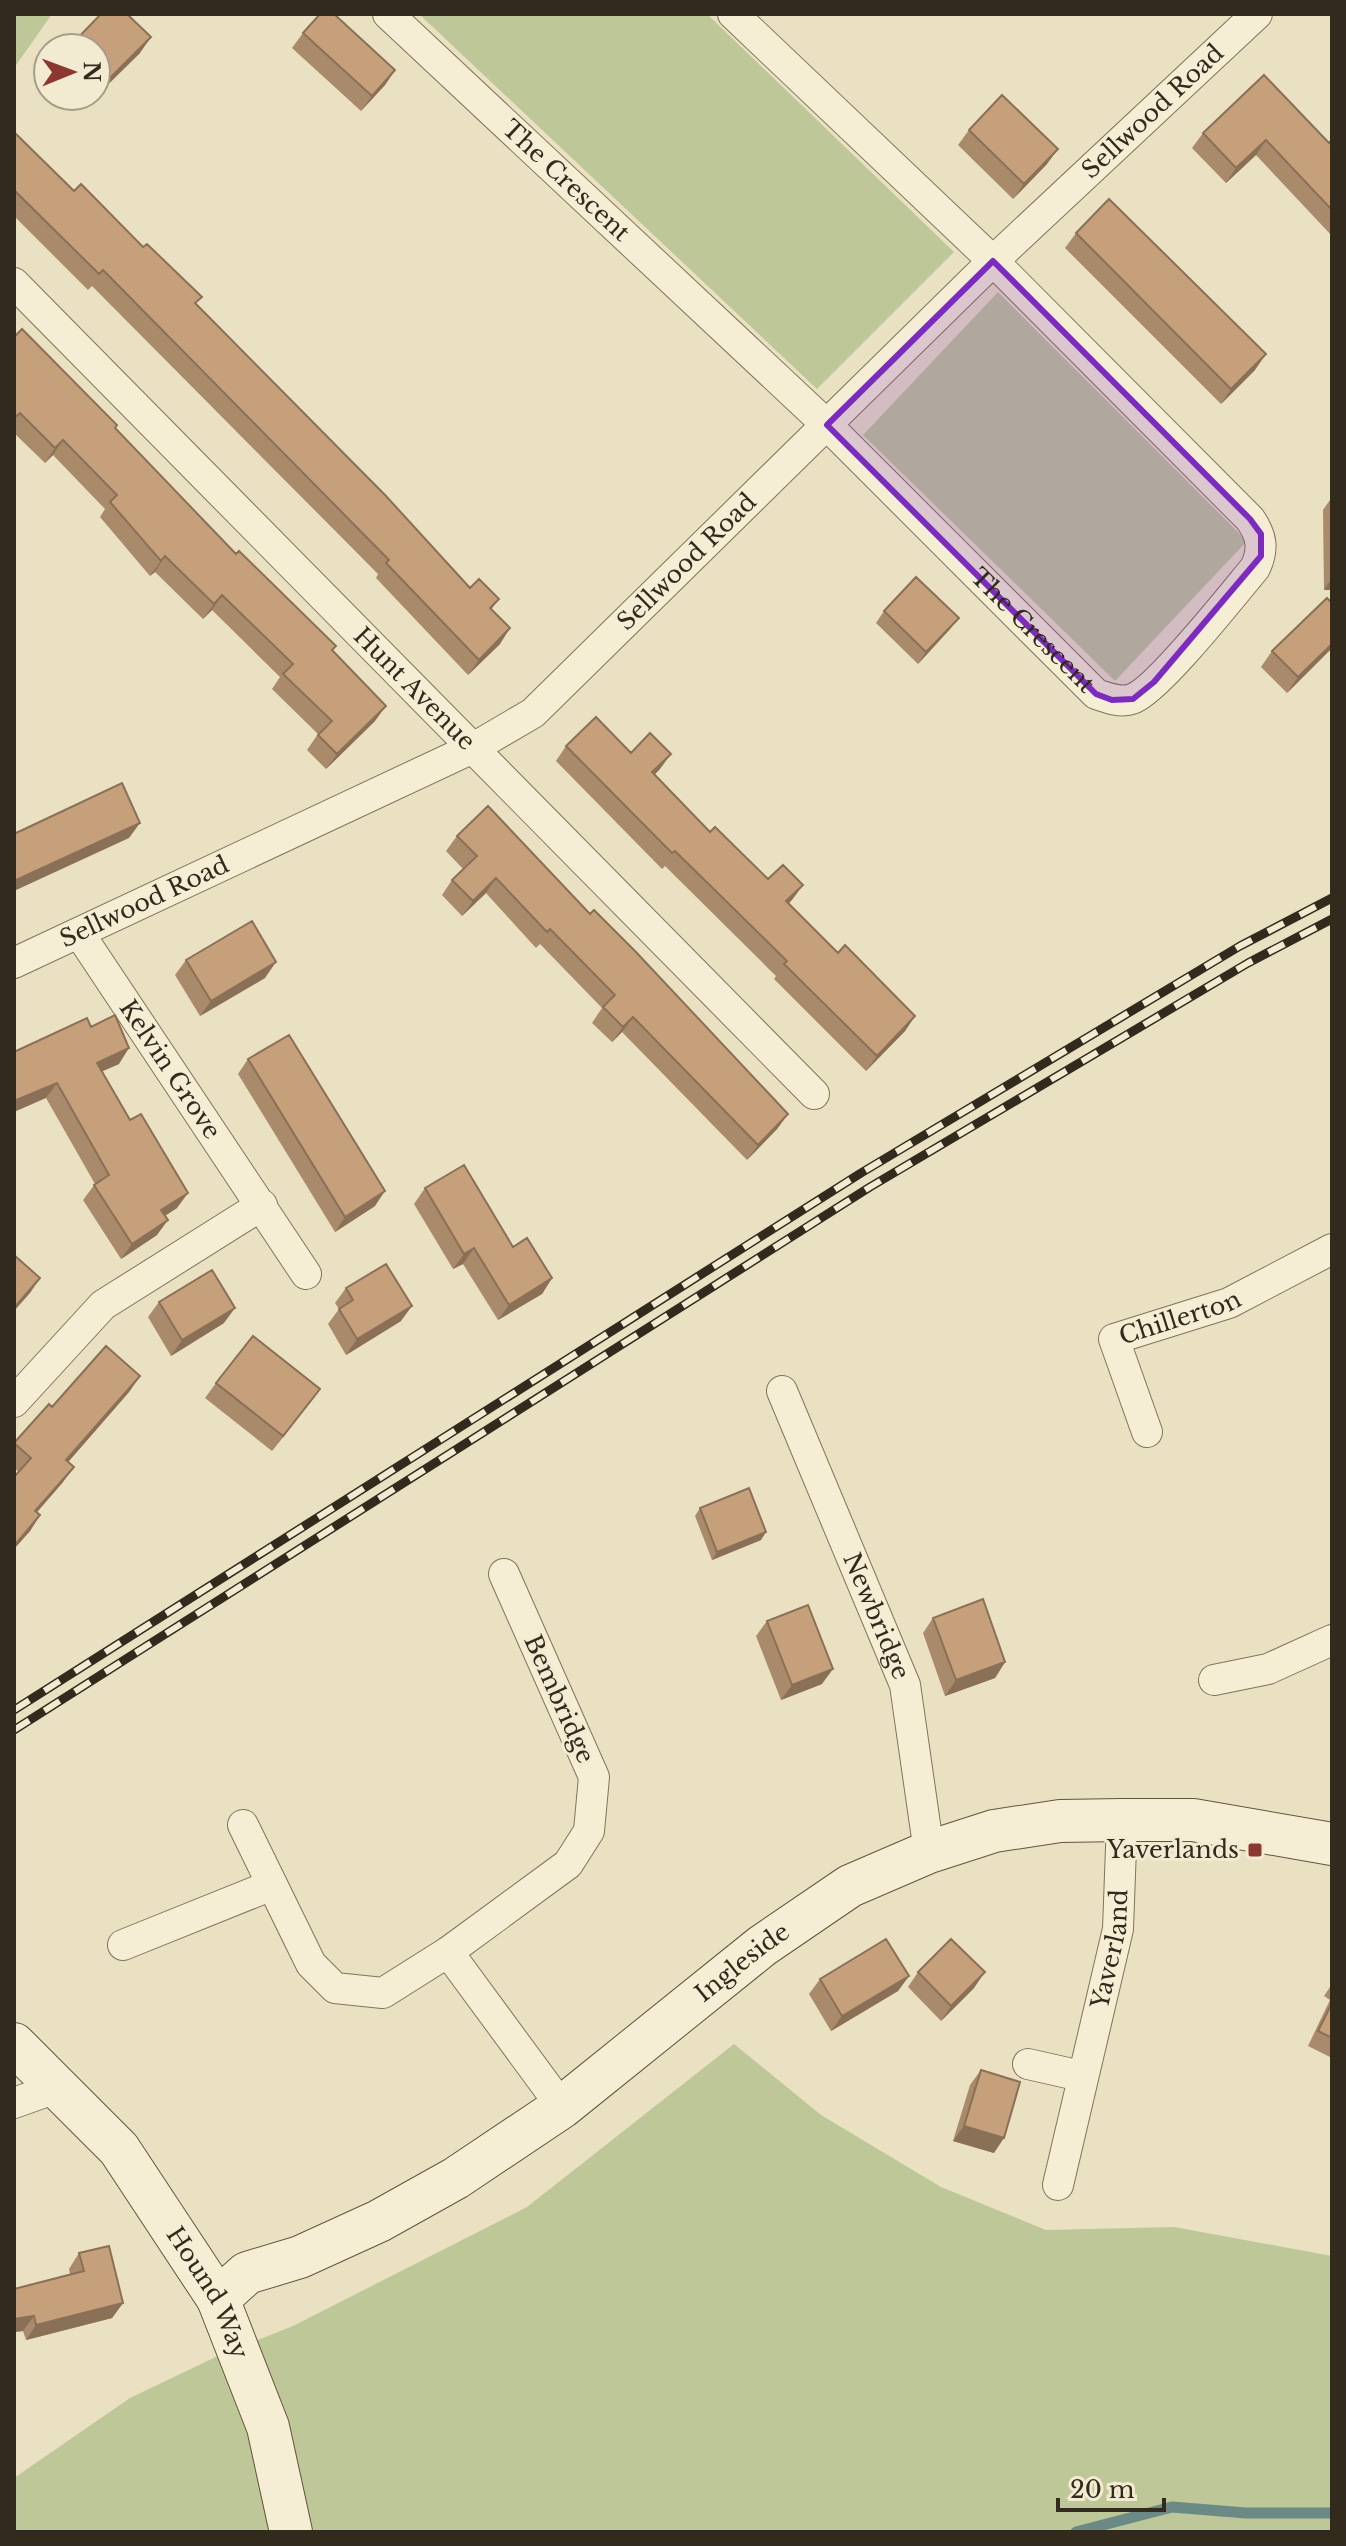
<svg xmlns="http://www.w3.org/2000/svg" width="1346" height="2546" font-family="'Libre Baskerville',serif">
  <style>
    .green { fill: #bdc797 }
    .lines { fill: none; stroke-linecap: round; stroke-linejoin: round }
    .stream { stroke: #6c8a85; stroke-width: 11 }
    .street-casing { stroke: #82735b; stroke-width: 32 }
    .secondary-casing { stroke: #64543e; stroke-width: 44 }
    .street { stroke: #f5eed4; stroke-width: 30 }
    .secondary { stroke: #f5eed4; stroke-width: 42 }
    .rail-casing { stroke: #332a1e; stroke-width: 9 }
    .rail { stroke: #f2ebd1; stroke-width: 6; stroke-dasharray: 18; stroke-linecap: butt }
    .wall { fill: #a98a6a }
    .shaded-wall { fill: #8a7056 }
    .building { fill: #c5a07b; stroke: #8a7056; stroke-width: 2 }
    .marked { fill: #7b2cbf; fill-opacity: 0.2; stroke: #7b2cbf; stroke-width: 6; stroke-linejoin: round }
    .poi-dot { fill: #8c3730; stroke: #f2ebd1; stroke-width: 3 }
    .labels { text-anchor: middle; stroke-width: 6; stroke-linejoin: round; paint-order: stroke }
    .street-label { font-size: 24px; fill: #332a1e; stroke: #f2ebd1 }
    .poi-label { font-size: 24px; fill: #332a1e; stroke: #f2ebd1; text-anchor: end }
  </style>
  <rect width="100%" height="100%" fill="#eae1c2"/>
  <path class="green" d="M 14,14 L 52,14 L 14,68 Z
    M 419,14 L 707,14 L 954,252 L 817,389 Z
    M 998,292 L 1247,541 L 1115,681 L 863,435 Z
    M 734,2044 L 821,2115 L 941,2187 L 1046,2230 L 1174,2227 L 1332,2256 L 1332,2532 L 14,2532 L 14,2478 L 130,2398 L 222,2354 L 293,2326 L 527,2207 Z"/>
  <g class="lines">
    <path class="stream" d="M 1076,2532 L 1172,2507 L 1246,2513 L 1332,2513"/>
    <g class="street-casing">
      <g id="street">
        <path id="s1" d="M 388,14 L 827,425 L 1096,694 C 1107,698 1121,703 1132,699 C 1157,691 1234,593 1255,568 C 1264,549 1262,536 1250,519 L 993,261 L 733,14"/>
        <path id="s2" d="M 14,283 L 814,1094"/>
        <path id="s3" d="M 79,933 L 306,1274"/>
        <path id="s4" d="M 14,963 L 475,747 L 533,713 L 993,261 L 1257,14"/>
        <path id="s5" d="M 782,1391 L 905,1685 L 929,1852"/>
        <path d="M 14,1402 L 103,1305 L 262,1205"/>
        <path id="s6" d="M 1147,1432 L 1114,1339 L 1229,1303 L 1332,1249"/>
        <path d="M 1214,1680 L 1268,1669 L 1332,1640"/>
        <path d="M 243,1825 L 311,1964 L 335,1988 L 383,1993 L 448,1952 L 568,1864 L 589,1831 L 594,1777 L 504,1574"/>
        <path d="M 123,1945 L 272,1885"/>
        <path d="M 448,1952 L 562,2107"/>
        <path d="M 1028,2064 L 1081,2076"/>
        <path d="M 14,2103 L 59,2087"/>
        <path id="s7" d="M 1058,2185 L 1118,1929 L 1122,1820"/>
      </g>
    </g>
    <g class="secondary-casing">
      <g id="secondary">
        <path id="s8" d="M 14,2044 L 119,2149 L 218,2299 L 268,2427 L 291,2532"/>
        <path id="s9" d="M 218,2299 L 247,2273 L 300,2257 L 379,2221 L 456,2178 L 562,2107 L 762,1946 L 850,1886 L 929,1852 L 994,1831 L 1060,1821 L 1122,1820 L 1193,1820 L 1332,1844"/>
      </g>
    </g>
    <use href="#street" class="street"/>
    <use href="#secondary" class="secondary"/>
    <g class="rail-casing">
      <path id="rail" d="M 14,1710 L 861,1173 L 1240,946 L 1332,898
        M 14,1730 L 870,1187 L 1248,963 L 1332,919"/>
    </g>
    <use href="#rail" class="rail"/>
  </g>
  <path class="wall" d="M 303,33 L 395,70 L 385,85 L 361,111 L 292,48 Z
    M 96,48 L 140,53 L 87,105 L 78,96 L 96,96 Z
    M 969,130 L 1047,164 L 1013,199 L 958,145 Z
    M 14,132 L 74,191 L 196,304 L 470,588 L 499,599 L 491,610 L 500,644 L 468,675 L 376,578 L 378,574 L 92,286 L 88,290 L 14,216 Z
    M 1203,133 L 1329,143 L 1332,140 L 1332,236 L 1256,155 L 1226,183 L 1192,148 Z
    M 1076,233 L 1255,370 L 1221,404 L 1065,248 Z
    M 14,337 L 115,428 L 236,554 L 333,651 L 375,721 L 326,769 L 307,750 L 318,734 L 272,689 L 280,677 L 212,610 L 203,619 L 155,572 L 150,576 L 100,517 L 105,509 L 53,455 L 45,463 L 14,433 Z
    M 1332,497 L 1332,590 L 1324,590 L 1323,510 Z
    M 1332,603 L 1332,648 L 1287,693 L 1261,667 L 1272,651 Z
    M 884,611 L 950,629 L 918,664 L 876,623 Z
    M 566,746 L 631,753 L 660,769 L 655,774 L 710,832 L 768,879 L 803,885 L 789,903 L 838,953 L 915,1016 L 905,1031 L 866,1071 L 774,979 L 776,976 L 665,866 L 662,869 L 556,761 Z
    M 457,836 L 590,914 L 788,1114 L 777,1129 L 747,1160 L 622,1032 L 612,1042 L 592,1023 L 602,1008 L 540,944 L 536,948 L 486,893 L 462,916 L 442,895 L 452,880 L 463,869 L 446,851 Z
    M 186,960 L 265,978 L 200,1016 L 175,975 Z
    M 91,1027 L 119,1064 L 102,1071 L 177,1208 L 165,1216 L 157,1235 L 121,1259 L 83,1200 L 95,1184 L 46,1098 Z
    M 248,1059 L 375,1206 L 335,1232 L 238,1074 Z
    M 425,1188 L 513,1247 L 552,1278 L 542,1294 L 498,1320 L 463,1264 L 453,1269 L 414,1204 Z
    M 346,1288 L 401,1321 L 346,1355 L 328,1324 L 339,1309 L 335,1303 Z
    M 159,1302 L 224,1323 L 171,1356 L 148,1317 Z
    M 140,1376 L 129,1392 L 68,1462 L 63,1482 L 37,1512 L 40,1515 L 30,1531 L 14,1549 L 14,1477 L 19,1472 L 14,1468 L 14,1443 L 52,1407 Z
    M 216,1383 L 320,1389 L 272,1451 L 205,1398 Z
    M 700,1508 L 761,1540 L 712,1560 L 695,1516 Z
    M 933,1618 L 1005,1662 L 995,1678 L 945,1696 L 923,1633 Z
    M 767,1621 L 822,1684 L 781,1700 L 756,1636 Z
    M 918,1972 L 974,1988 L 941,2021 L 908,1987 Z
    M 909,1976 L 898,1991 L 831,2031 L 809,1994 L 820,1979 Z
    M 1332,1984 L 1332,2058 L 1308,2046 L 1330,2000 L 1324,1996 Z
    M 981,2070 L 994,2153 L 953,2141 L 970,2085 Z
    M 79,2253 L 123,2303 L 112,2318 L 26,2340 L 23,2331 L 14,2332 L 70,2274 L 69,2269 Z"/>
  <path class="shaded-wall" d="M 151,37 L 140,53 L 87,105 L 94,96 L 96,96 L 96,93 L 98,90 Z
    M 395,70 L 385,85 L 361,111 L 372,96 Z
    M 1266,140 L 1256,155 L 1226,183 L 1236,168 Z
    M 1058,149 L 1047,164 L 1013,199 L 1024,184 Z
    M 1266,354 L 1255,370 L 1221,404 L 1231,389 Z
    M 63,440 L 53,455 L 45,463 L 55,448 Z
    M 165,556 L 155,572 L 150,576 L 161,561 Z
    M 1332,578 L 1332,590 L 1324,590 Z
    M 222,595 L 212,610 L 203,619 L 214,604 Z
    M 959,618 L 950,629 L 918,664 L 926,652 Z
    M 510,628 L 500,644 L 468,675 L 479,660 Z
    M 1332,644 L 1332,648 L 1287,693 L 1298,677 Z
    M 386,706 L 375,721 L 326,769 L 337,754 Z
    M 671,754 L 660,769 L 642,787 L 652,772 Z
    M 140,823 L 129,838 L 14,891 L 14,881 Z
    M 496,878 L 486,893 L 462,916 L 473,901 Z
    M 803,885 L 792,900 L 776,916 L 786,901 Z
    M 276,962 L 265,978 L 200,1016 L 211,1001 Z
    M 915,1016 L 905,1031 L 866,1071 L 877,1056 Z
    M 633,1017 L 622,1032 L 612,1042 L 623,1027 Z
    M 129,1048 L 119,1064 L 87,1078 L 97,1063 Z
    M 57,1083 L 46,1098 L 14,1112 L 14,1101 Z
    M 788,1114 L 777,1129 L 747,1160 L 758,1145 Z
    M 385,1191 L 375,1206 L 335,1232 L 345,1217 Z
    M 188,1193 L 177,1208 L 150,1225 L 161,1210 Z
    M 168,1220 L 157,1235 L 121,1259 L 132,1244 Z
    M 474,1248 L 463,1264 L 453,1269 L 464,1254 Z
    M 40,1278 L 30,1293 L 14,1311 L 14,1308 Z
    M 552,1278 L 542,1294 L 498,1320 L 509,1305 Z
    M 412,1306 L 401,1321 L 346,1355 L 357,1339 Z
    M 235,1308 L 224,1323 L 171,1356 L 182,1340 Z
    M 140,1376 L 129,1392 L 56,1476 L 66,1460 Z
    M 320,1389 L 309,1404 L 272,1451 L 283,1436 Z
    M 74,1467 L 63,1482 L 25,1526 L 35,1511 Z
    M 40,1515 L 30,1531 L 14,1549 L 14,1546 Z
    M 766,1532 L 761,1540 L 712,1560 L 717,1552 Z
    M 1005,1662 L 995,1678 L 945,1696 L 956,1680 Z
    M 833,1669 L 822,1684 L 781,1700 L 792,1685 Z
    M 985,1972 L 974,1988 L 941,2021 L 951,2006 Z
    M 909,1976 L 898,1991 L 831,2031 L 842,2016 Z
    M 964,2126 L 1004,2138 L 994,2153 L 953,2141 Z
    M 123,2303 L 112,2318 L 26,2340 L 36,2325 Z
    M 34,2316 L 23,2331 L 14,2332 L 14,2319 Z"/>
  <path class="building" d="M 101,14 L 127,14 L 151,37 L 98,90 L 96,88 L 96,48 L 68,48 Z
    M 320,14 L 334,14 L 395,70 L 372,96 L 303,33 Z
    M 1264,75 L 1329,143 L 1332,140 L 1332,210 L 1266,140 L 1236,168 L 1203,133 Z
    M 1002,95 L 1058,149 L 1024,184 L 969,130 Z
    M 14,132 L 74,191 L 81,184 L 143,247 L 147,244 L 202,297 L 195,303 L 386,496 L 470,588 L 479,579 L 499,599 L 490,608 L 510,628 L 479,660 L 386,563 L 389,560 L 103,270 L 99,274 L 14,190 Z
    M 1109,199 L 1266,354 L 1231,389 L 1076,233 Z
    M 22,329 L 117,425 L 115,428 L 236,554 L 239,551 L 336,646 L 332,650 L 386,706 L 337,754 L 318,735 L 332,721 L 283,674 L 293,664 L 222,595 L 214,604 L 165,556 L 161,561 L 110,502 L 117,495 L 63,440 L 55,448 L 20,413 L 15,417 L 14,416 L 14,337 Z
    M 916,577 L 959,618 L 926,652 L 884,611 Z
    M 1327,598 L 1332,603 L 1332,644 L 1298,677 L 1272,651 Z
    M 596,717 L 631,753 L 650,733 L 671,754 L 652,772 L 710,832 L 715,827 L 768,879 L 783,865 L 803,885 L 786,901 L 838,953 L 845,945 L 915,1016 L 877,1056 L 784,964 L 787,961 L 675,851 L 672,853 L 566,746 Z
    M 122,783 L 140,823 L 14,881 L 14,834 Z
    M 488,806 L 590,914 L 594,910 L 635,951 L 788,1114 L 758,1145 L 633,1017 L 623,1027 L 603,1007 L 615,995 L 550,929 L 547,932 L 496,878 L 473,901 L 452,880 L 477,856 L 457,836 Z
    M 252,921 L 276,962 L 211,1001 L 186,960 Z
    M 115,1015 L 129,1048 L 97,1063 L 130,1120 L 141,1114 L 188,1193 L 161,1210 L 168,1220 L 132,1244 L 94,1185 L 109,1175 L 57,1083 L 14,1101 L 14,1052 L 87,1018 L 91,1027 Z
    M 289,1035 L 385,1191 L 345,1217 L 248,1059 Z
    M 464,1165 L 513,1247 L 527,1238 L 552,1278 L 509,1305 L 474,1248 L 464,1254 L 425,1188 Z
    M 14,1255 L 40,1278 L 14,1308 Z
    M 386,1264 L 412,1306 L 357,1339 L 339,1309 L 353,1300 L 346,1288 Z
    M 212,1270 L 235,1308 L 182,1340 L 159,1302 Z
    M 253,1336 L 320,1389 L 283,1436 L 216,1383 Z
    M 106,1346 L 140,1376 L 66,1460 L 74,1467 L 35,1511 L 40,1515 L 14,1546 L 14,1477 L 31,1458 L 14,1443 L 49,1404 L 52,1407 Z
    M 749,1488 L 766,1532 L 717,1552 L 700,1508 Z
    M 983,1599 L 1005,1662 L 956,1680 L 933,1618 Z
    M 808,1605 L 833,1669 L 792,1685 L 767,1621 Z
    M 886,1939 L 909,1976 L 842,2016 L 820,1979 Z
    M 951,1939 L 985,1972 L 951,2006 L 918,1972 Z
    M 1332,2003 L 1332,2038 L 1318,2031 Z
    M 981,2070 L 1020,2082 L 1004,2138 L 964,2126 Z
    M 109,2246 L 123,2303 L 36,2325 L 34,2316 L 14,2319 L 14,2289 L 84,2271 L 79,2253 Z"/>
  <path class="marked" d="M 993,261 L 1250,519 L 1261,534 L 1261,556 L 1154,682 L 1133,699 L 1112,700 L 1096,694 L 827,425 Z"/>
  <rect class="poi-dot" x="1247" y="1842" width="16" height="16" rx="4"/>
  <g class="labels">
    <g class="street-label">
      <text dy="8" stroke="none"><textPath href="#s4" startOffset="1440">Sellwood Road</textPath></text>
      <text dy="8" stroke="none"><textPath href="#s1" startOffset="244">The Crescent</textPath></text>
      <text dy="8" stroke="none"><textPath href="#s4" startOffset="792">Sellwood Road</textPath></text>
      <text dy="8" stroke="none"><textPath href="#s1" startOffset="892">The Crescent</textPath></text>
      <text dy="8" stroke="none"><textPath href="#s2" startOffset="570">Hunt Avenue</textPath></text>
      <text dy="8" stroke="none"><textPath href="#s4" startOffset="144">Sellwood Road</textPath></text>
      <text dy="8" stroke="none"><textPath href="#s3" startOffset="164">Kelvin Grove</textPath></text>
      <text dy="8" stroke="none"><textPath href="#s6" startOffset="168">Chillerton</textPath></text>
      <text dy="8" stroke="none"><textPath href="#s5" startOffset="244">Newbridge</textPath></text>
      <text transform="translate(559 1699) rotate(66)" y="8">Bembridge</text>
      <text dy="8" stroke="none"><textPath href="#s7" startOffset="242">Yaverland</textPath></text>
      <text dy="8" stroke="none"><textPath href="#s9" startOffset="628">Ingleside</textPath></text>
      <text dy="8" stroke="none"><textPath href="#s8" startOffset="318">Hound Way</textPath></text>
    </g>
    <g class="poi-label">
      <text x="1239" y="1858">Yaverlands</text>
    </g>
  </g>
  <rect width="1346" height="2546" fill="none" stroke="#332a1e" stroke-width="32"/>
  <g transform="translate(72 72) rotate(89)"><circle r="38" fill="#f2ebd1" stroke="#a69e89" stroke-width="2"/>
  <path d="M0-6L14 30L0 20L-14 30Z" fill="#8c3730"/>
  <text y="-12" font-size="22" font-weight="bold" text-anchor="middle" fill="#332a1e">N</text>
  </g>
  <path d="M1058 2498v12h106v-12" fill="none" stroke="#332a1e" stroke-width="4"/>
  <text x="1070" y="2498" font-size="24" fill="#332a1e" stroke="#f2ebd1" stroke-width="6" paint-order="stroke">20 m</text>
</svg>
